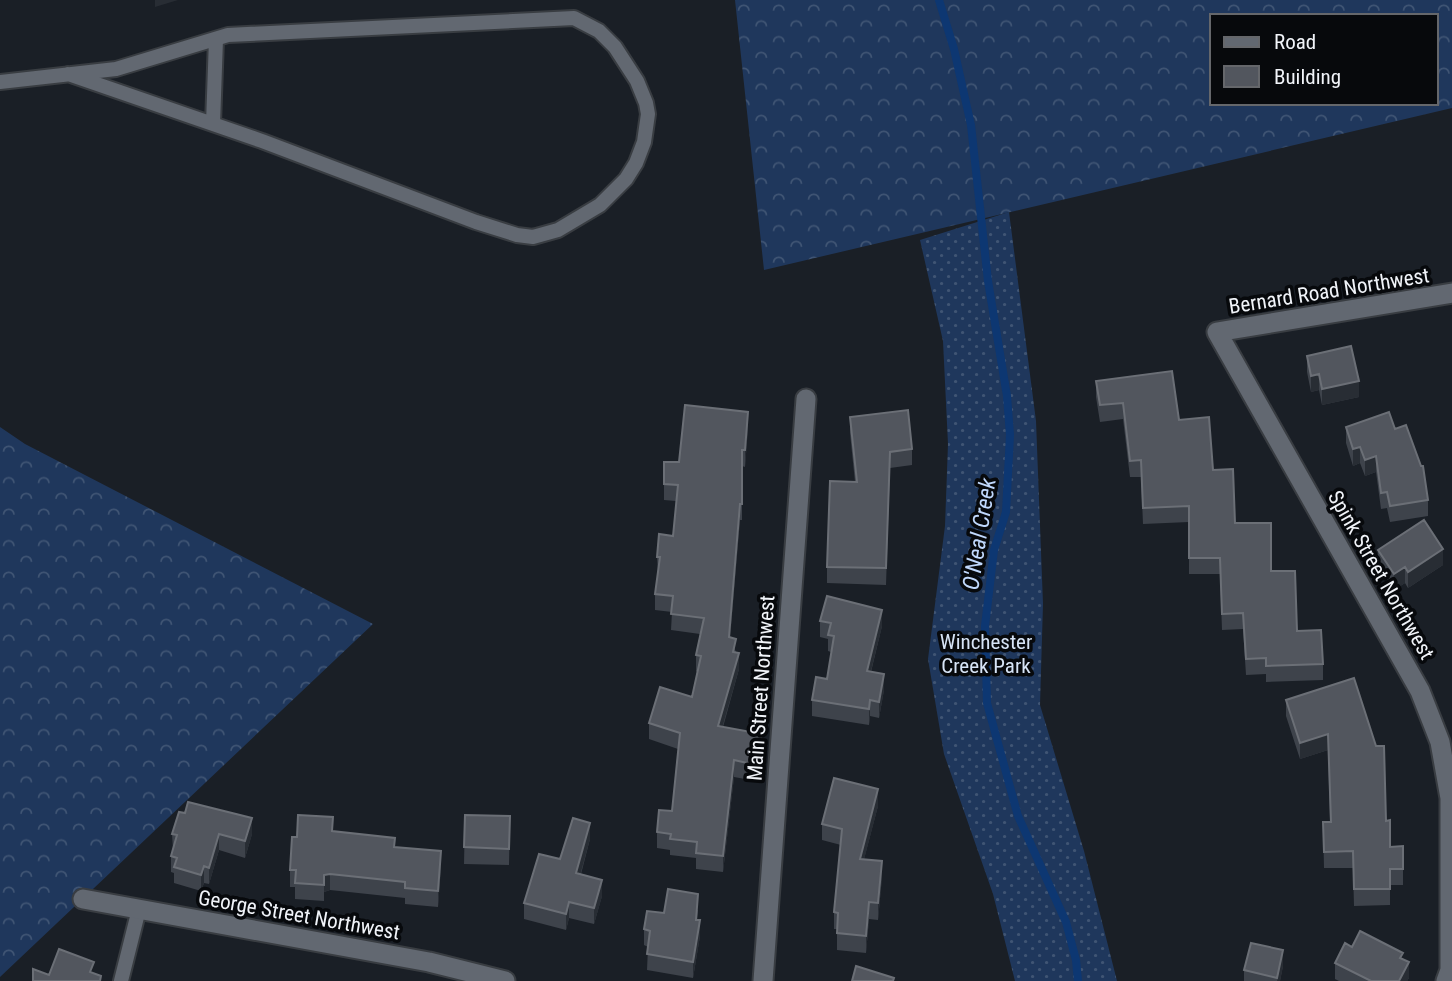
<svg xmlns="http://www.w3.org/2000/svg" width="1452" height="981" font-family="'Roboto Condensed',sans-serif">
  <style>
    .grass { fill: url(#grass-dots) }
    .forest { fill: url(#forest-crowns); fill-rule: evenodd }
    .lines { fill: none; stroke-linecap: round; stroke-linejoin: round }
    .stream { stroke: #0d3772; stroke-width: 8 }
    .service-casing { stroke: #393d42; stroke-width: 18 }
    .minor-casing { stroke: #393d42; stroke-width: 23 }
    .service { stroke: #626871; stroke-width: 14 }
    .minor { stroke: #626871; stroke-width: 19 }
    .wall { fill: #3e434b }
    .shaded-wall { fill: #282d34 }
    .building { fill: #52565e; stroke: #6b6f76; stroke-width: 2 }
    .labels { text-anchor: middle; stroke-width: 7; stroke-linejoin: round; paint-order: stroke }
    .street-label { font-size: 21px; fill: #f1f4f9; stroke: #07090c }
    .park-label { font-size: 21px; fill: #d7e4f6; stroke: #07090c }
    .water-label { font-size: 23px; font-style: italic; fill: #c0d8fc; stroke: #07090c }
  </style>
  <defs>
    <pattern id="grass-dots" width="8" height="8" patternUnits="userSpaceOnUse" patternTransform="scale(1.75)"><rect width="8" height="8" fill="#1f375c"/><path d="M2 2h.1M6 6h.1" fill="none" stroke="#405574" stroke-width="1.8" stroke-linecap="round"/></pattern>
    <pattern id="forest-crowns" width="20" height="18" patternUnits="userSpaceOnUse" patternTransform="scale(1.75)"><rect width="20" height="18" fill="#1f375c"/><path d="M2 6a3 3 0 1 1 6 0M12 15a3 3 0 1 1 6 0" fill="none" stroke="#405574"/></pattern>
  </defs>
  <rect width="100%" height="100%" fill="#1a1f26"/>
  <path class="grass" d="M 1009,212 L 1036,421 L 1043,604 L 1040,705 L 1084,851 L 1117,981 L 1015,981 L 993,894 L 944,754 L 928,659 L 945,526 L 948,444 L 943,341 L 920,240 Z"/>
  <path class="forest" d="M 735,0 L 1452,0 L 1452,108 L 764,270 ZM 1212,16 L 1436,16 L 1436,103 L 1212,103 Z
    M 0,427 L 25,444 L 373,624 L 0,977 Z"/>
  <g class="lines">
    <path class="stream" d="M 939,0 L 954,49 L 971,125 L 988,281 L 1007,396 L 1010,435 L 1006,512 L 994,550 L 985,626 L 987,703 L 1018,816 L 1066,922 L 1076,960 L 1078,981"/>
    <g class="service-casing">
      <path id="service" d="M 0,82 L 116,69 L 228,35 L 574,18 L 599,31 L 615,47 L 637,81 L 646,103 L 648,114 L 644,142 L 636,163 L 626,179 L 600,205 L 558,230 L 533,237 L 517,235 L 476,222 L 262,141 L 68,74
        M 213,124 L 216,39
        M 121,981 L 139,909"/>
    </g>
    <g class="minor-casing">
      <path id="minor" d="M 83,899 L 429,962 L 505,981
        M 763,981 L 806,399
        M 1446,981 L 1450,970 L 1450,798 L 1440,742 L 1420,691 L 1217,332 L 1452,293"/>
    </g>
    <use href="#service" class="service"/>
    <use href="#minor" class="minor"/>
  </g>
  <path class="wall" d="M 1307,356 L 1359,397 L 1322,405 L 1319,390 L 1311,392 L 1307,372 Z
    M 1096,381 L 1179,420 L 1213,470 L 1235,523 L 1271,571 L 1297,631 L 1323,664 L 1323,680 L 1266,682 L 1266,674 L 1246,675 L 1243,629 L 1222,630 L 1220,574 L 1189,574 L 1189,522 L 1143,524 L 1141,477 L 1130,477 L 1123,419 L 1100,422 L 1096,397 Z
    M 850,417 L 912,449 L 912,465 L 890,468 L 886,585 L 827,583 L 827,567 L 855,482 L 850,433 Z
    M 1346,427 L 1395,429 L 1428,500 L 1428,516 L 1390,522 L 1387,508 L 1381,509 L 1376,472 L 1365,476 L 1360,463 L 1353,466 L 1346,443 Z
    M 748,428 L 745,467 L 742,466 L 742,520 L 740,520 L 730,637 L 736,652 L 739,669 L 723,727 L 762,750 L 756,781 L 734,777 L 723,872 L 696,869 L 696,858 L 670,855 L 670,850 L 657,848 L 657,832 L 672,811 L 678,749 L 649,739 L 649,723 L 692,697 L 697,672 L 696,671 L 696,655 L 700,634 L 671,630 L 672,612 L 655,610 L 655,594 L 658,573 L 657,557 L 673,536 L 676,501 L 664,500 L 664,462 L 679,462 Z
    M 1378,550 L 1443,565 L 1408,588 L 1405,583 L 1394,590 L 1378,566 Z
    M 820,621 L 882,626 L 871,672 L 884,690 L 879,718 L 870,716 L 869,725 L 812,716 L 812,700 L 827,679 L 831,652 L 828,651 L 828,639 L 820,637 Z
    M 1354,678 L 1386,821 L 1390,847 L 1403,846 L 1403,885 L 1390,885 L 1390,905 L 1354,906 L 1353,868 L 1324,868 L 1323,822 L 1330,822 L 1328,750 L 1300,759 L 1286,716 L 1286,700 Z
    M 878,806 L 864,859 L 882,877 L 878,920 L 869,919 L 866,953 L 837,950 L 837,929 L 834,929 L 834,912 L 841,845 L 822,840 L 822,824 Z
    M 465,815 L 510,816 L 509,865 L 464,864 Z
    M 333,831 L 395,847 L 441,867 L 438,907 L 405,904 L 405,898 L 330,890 L 324,892 L 324,901 L 295,899 L 295,887 L 290,887 L 290,870 L 297,837 Z
    M 172,834 L 252,834 L 245,858 L 219,850 L 209,884 L 204,883 L 201,891 L 174,883 L 174,873 L 171,872 L 171,856 L 173,850 Z
    M 590,839 L 581,874 L 602,896 L 594,924 L 569,918 L 566,930 L 524,919 L 524,903 L 560,859 Z
    M 698,910 L 697,920 L 700,936 L 693,978 L 647,970 L 648,947 L 644,945 L 644,929 L 664,913 Z
    M 1352,947 L 1403,959 L 1409,978 L 1407,981 L 1339,981 L 1335,979 L 1335,963 Z
    M 1283,966 L 1280,981 L 1244,981 L 1244,970 Z"/>
  <path class="shaded-wall" d="M 155,0 L 178,0 L 155,7 Z
    M 1319,374 L 1319,390 L 1311,392 L 1311,376 Z
    M 1359,381 L 1359,397 L 1322,405 L 1322,389 Z
    M 748,412 L 748,428 L 745,467 L 745,450 Z
    M 1360,447 L 1360,463 L 1353,466 L 1353,449 Z
    M 1376,456 L 1376,472 L 1365,476 L 1365,460 Z
    M 740,504 L 740,520 L 729,653 L 729,637 Z
    M 1443,549 L 1443,565 L 1408,588 L 1408,572 Z
    M 1405,567 L 1405,583 L 1394,590 L 1394,574 Z
    M 882,610 L 882,626 L 867,687 L 867,671 Z
    M 739,653 L 739,669 L 718,742 L 718,726 Z
    M 884,674 L 884,690 L 879,718 L 879,702 Z
    M 870,700 L 870,716 L 869,725 L 869,709 Z
    M 762,734 L 762,750 L 756,781 L 756,765 Z
    M 1328,734 L 1328,750 L 1300,759 L 1300,743 Z
    M 734,760 L 734,777 L 723,872 L 723,856 Z
    M 878,789 L 878,806 L 860,875 L 860,859 Z
    M 252,818 L 252,834 L 245,858 L 245,841 Z
    M 590,823 L 590,839 L 576,890 L 576,873 Z
    M 219,834 L 219,850 L 209,884 L 209,868 Z
    M 441,851 L 441,867 L 438,907 L 438,891 Z
    M 882,861 L 882,877 L 878,920 L 878,903 Z
    M 204,866 L 204,883 L 201,891 L 201,875 Z
    M 330,874 L 330,890 L 324,892 L 324,901 L 324,875 Z
    M 602,880 L 602,896 L 594,924 L 594,908 Z
    M 569,902 L 569,918 L 566,930 L 566,914 Z
    M 869,902 L 869,919 L 866,953 L 866,936 Z
    M 700,920 L 700,936 L 693,978 L 693,962 Z
    M 1283,950 L 1283,966 L 1280,981 L 1277,981 Z
    M 1409,962 L 1409,978 L 1407,981 L 1399,981 Z"/>
  <path class="building" d="M 1351,346 L 1359,381 L 1322,389 L 1319,374 L 1311,376 L 1307,356 Z
    M 1172,371 L 1179,420 L 1209,417 L 1213,470 L 1233,469 L 1235,523 L 1271,523 L 1271,571 L 1295,571 L 1297,631 L 1321,630 L 1323,664 L 1266,666 L 1266,658 L 1246,659 L 1243,613 L 1222,614 L 1220,558 L 1189,558 L 1189,506 L 1143,508 L 1141,460 L 1130,461 L 1123,403 L 1100,405 L 1096,381 Z
    M 685,405 L 748,412 L 745,450 L 742,450 L 742,504 L 740,504 L 729,637 L 736,639 L 733,652 L 739,653 L 718,726 L 762,734 L 756,765 L 734,760 L 723,856 L 696,853 L 697,842 L 670,839 L 671,834 L 657,832 L 659,810 L 672,811 L 680,733 L 649,723 L 660,687 L 692,697 L 701,656 L 696,655 L 704,618 L 671,614 L 673,596 L 655,594 L 660,557 L 657,557 L 659,534 L 673,536 L 678,485 L 664,484 L 664,462 L 679,462 Z
    M 908,410 L 912,449 L 890,452 L 886,568 L 827,567 L 830,481 L 857,482 L 850,417 Z
    M 1389,412 L 1395,429 L 1406,425 L 1421,466 L 1423,466 L 1428,500 L 1390,506 L 1387,492 L 1381,493 L 1376,456 L 1365,460 L 1360,447 L 1353,449 L 1346,427 Z
    M 1424,520 L 1443,549 L 1408,572 L 1405,567 L 1394,574 L 1378,550 Z
    M 827,596 L 882,610 L 867,671 L 884,674 L 879,702 L 870,700 L 869,709 L 812,700 L 816,677 L 827,679 L 834,636 L 828,635 L 831,623 L 820,621 Z
    M 1354,678 L 1376,746 L 1384,746 L 1386,821 L 1390,820 L 1390,847 L 1403,846 L 1403,869 L 1390,869 L 1390,889 L 1354,889 L 1353,851 L 1324,852 L 1323,822 L 1331,822 L 1328,734 L 1300,743 L 1286,700 Z
    M 834,778 L 878,789 L 860,859 L 882,861 L 878,903 L 869,902 L 866,936 L 837,933 L 838,913 L 834,912 L 842,829 L 822,824 Z
    M 188,802 L 252,818 L 245,841 L 219,834 L 209,868 L 204,866 L 201,875 L 174,867 L 177,858 L 171,856 L 177,835 L 172,834 L 179,812 L 185,813 Z
    M 298,815 L 333,817 L 332,831 L 395,838 L 394,847 L 441,851 L 438,891 L 405,888 L 405,882 L 330,874 L 324,875 L 324,885 L 295,883 L 296,870 L 290,870 L 292,837 L 297,837 Z
    M 465,815 L 510,816 L 509,849 L 464,847 Z
    M 573,818 L 590,823 L 576,873 L 602,880 L 594,908 L 569,902 L 566,914 L 524,903 L 539,854 L 560,859 Z
    M 668,889 L 698,894 L 696,920 L 700,920 L 693,962 L 647,954 L 650,931 L 644,929 L 647,911 L 664,913 Z
    M 1360,931 L 1403,953 L 1400,958 L 1409,962 L 1399,981 L 1371,981 L 1335,963 L 1345,943 L 1352,947 Z
    M 1251,943 L 1283,950 L 1277,978 L 1244,970 Z
    M 59,949 L 94,962 L 90,972 L 101,976 L 100,981 L 33,981 L 33,969 L 49,975 Z
    M 856,966 L 894,978 L 893,981 L 852,981 Z"/>
  <g class="labels">
    <g class="street-label">
      <text transform="translate(1329 291) rotate(-9)" y="7">Bernard Road Northwest</text>
      <text transform="translate(1381 575) rotate(60)" y="7">Spink Street Northwest</text>
      <text transform="translate(761 688) rotate(-86)" y="7">Main Street Northwest</text>
      <text transform="translate(299 915) rotate(10)" y="7">George Street Northwest</text>
    </g>
    <g class="park-label">
      <text x="986" y="649">Winchester<tspan x="986" dy="24">Creek Park</tspan></text>
    </g>
    <g class="water-label">
      <text transform="translate(979 534) rotate(-81)" y="8">O'Neal Creek</text>
    </g>
  </g>
  <rect x="1210" y="14" width="228" height="91" fill="#07090c" stroke="#65676b" stroke-width="2"/>
  <rect x="1224" y="37" width="35" height="10" fill="#626871" stroke="#65676b" stroke-width="2"/>
  <text x="1274" y="49" font-size="21" fill="#f1f4f9">Road</text>
  <rect x="1224" y="66" width="35" height="21" fill="#52565e" stroke="#65676b" stroke-width="2"/>
  <text x="1274" y="84" font-size="21" fill="#f1f4f9">Building</text>
</svg>
